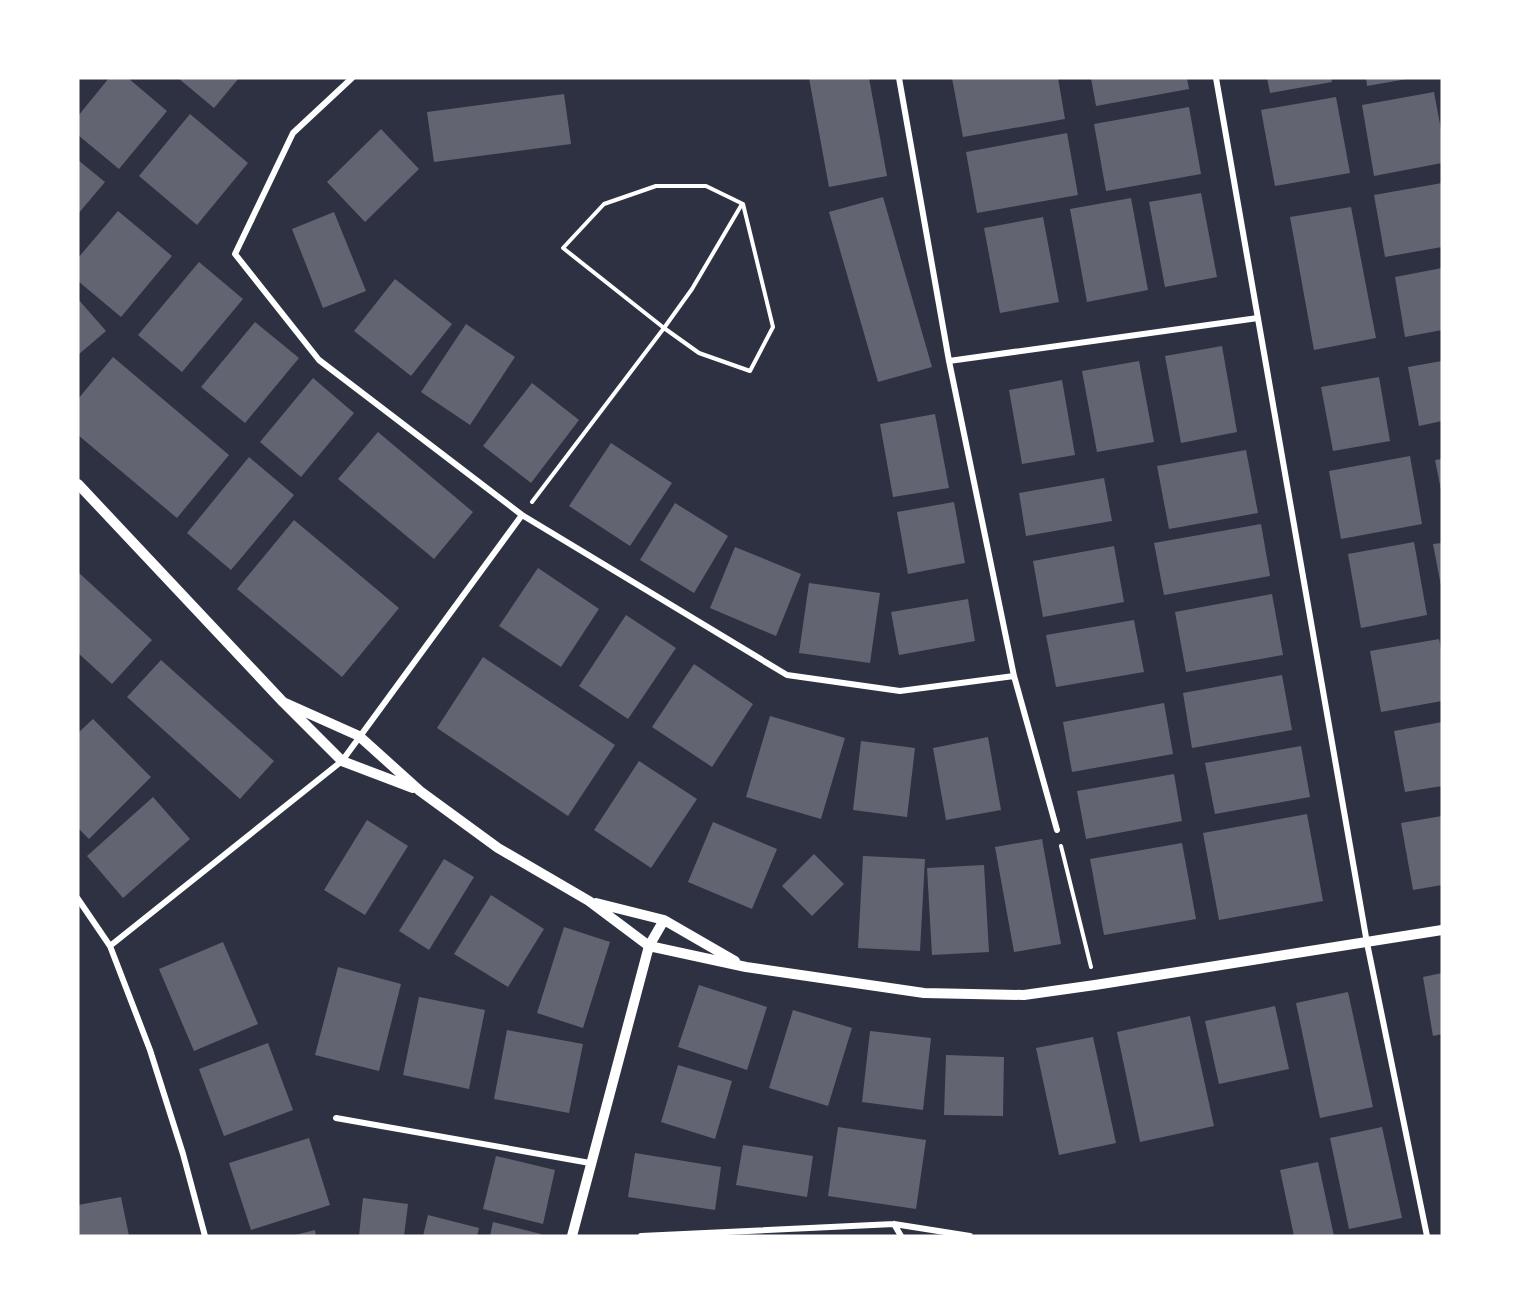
<svg xmlns="http://www.w3.org/2000/svg" width="1520" height="1314" font-family="Ubuntu,sans-serif">
  <style>
    .building { fill: #626471 }
    .lines { fill: none; stroke-linecap: round; stroke-linejoin: round }
    .path { stroke: #fff; stroke-width: 4 }
    .minor { stroke: #fff; stroke-width: 6 }
    .tertiary { stroke: #fff; stroke-width: 10 }
  </style>
  <rect width="100%" height="100%" fill="#2d3142"/>
  <path class="building" d="M 109,78 L 128,78 L 167,111 L 119,169 L 78,135 L 78,116 Z
    M 178,78 L 239,78 L 214,108 Z
    M 809,78 L 869,78 L 887,176 L 829,187 Z
    M 952,78 L 1058,78 L 1065,119 L 963,137 Z
    M 1091,78 L 1187,78 L 1189,89 L 1096,106 Z
    M 1267,78 L 1331,78 L 1332,82 L 1270,93 Z
    M 1366,78 L 1407,78 L 1407,79 L 1367,86 Z
    M 1434,92 L 1442,135 L 1442,163 L 1374,176 L 1362,105 Z
    M 564,94 L 571,144 L 434,162 L 427,112 Z
    M 1336,97 L 1350,173 L 1275,186 L 1261,110 Z
    M 1189,107 L 1201,174 L 1106,191 L 1094,124 Z
    M 190,114 L 248,163 L 197,225 L 139,176 Z
    M 381,129 L 419,169 L 365,222 L 327,182 Z
    M 1067,133 L 1078,195 L 977,213 L 966,152 Z
    M 78,160 L 105,182 L 78,214 Z
    M 1442,183 L 1442,247 L 1385,257 L 1374,195 Z
    M 1201,193 L 1217,277 L 1165,287 L 1149,202 Z
    M 883,197 L 932,367 L 878,382 L 829,212 Z
    M 1131,198 L 1148,290 L 1087,302 L 1070,209 Z
    M 1351,207 L 1376,338 L 1314,350 L 1290,217 Z
    M 118,211 L 172,256 L 121,317 L 78,281 L 78,258 Z
    M 334,212 L 366,291 L 323,308 L 292,229 Z
    M 1043,217 L 1059,302 L 1000,313 L 984,228 Z
    M 199,262 L 243,299 L 182,372 L 138,335 Z
    M 1442,268 L 1442,330 L 1405,337 L 1395,277 Z
    M 395,279 L 452,324 L 411,376 L 354,331 Z
    M 78,299 L 106,331 L 78,355 Z
    M 255,322 L 299,358 L 245,423 L 201,387 Z
    M 466,324 L 515,357 L 470,425 L 421,392 Z
    M 1222,346 L 1237,432 L 1181,443 L 1165,356 Z
    M 113,357 L 229,455 L 177,518 L 78,435 L 78,399 Z
    M 1139,361 L 1154,442 L 1097,452 L 1082,371 Z
    M 1442,361 L 1442,421 L 1419,426 L 1408,367 Z
    M 1379,377 L 1390,441 L 1333,451 L 1321,387 Z
    M 313,378 L 354,413 L 301,477 L 260,442 Z
    M 1062,380 L 1075,455 L 1022,464 L 1009,390 Z
    M 532,383 L 579,420 L 531,483 L 483,446 Z
    M 935,414 L 949,488 L 893,497 L 880,424 Z
    M 378,432 L 473,512 L 434,559 L 338,479 Z
    M 611,443 L 672,483 L 630,546 L 569,506 Z
    M 1246,450 L 1258,513 L 1169,529 L 1157,466 Z
    M 1410,456 L 1422,524 L 1341,539 L 1329,471 Z
    M 249,457 L 294,495 L 231,570 L 187,533 Z
    M 1442,459 L 1442,490 L 1441,490 L 1435,460 Z
    M 1104,478 L 1112,521 L 1026,536 L 1019,493 Z
    M 954,502 L 965,563 L 908,574 L 897,512 Z
    M 675,503 L 728,536 L 694,593 L 640,560 Z
    M 294,520 L 399,608 L 342,677 L 237,589 Z
    M 1261,524 L 1270,576 L 1164,595 L 1154,543 Z
    M 1414,542 L 1427,615 L 1361,628 L 1348,554 Z
    M 1442,543 L 1442,586 L 1441,586 L 1433,544 Z
    M 1114,546 L 1124,602 L 1043,617 L 1033,561 Z
    M 735,547 L 801,574 L 776,636 L 710,608 Z
    M 538,568 L 599,609 L 561,667 L 499,626 Z
    M 78,572 L 152,640 L 112,684 L 78,653 Z
    M 809,583 L 880,593 L 870,663 L 799,653 Z
    M 1272,594 L 1283,655 L 1186,672 L 1175,612 Z
    M 968,599 L 975,641 L 899,655 L 891,612 Z
    M 626,615 L 676,648 L 628,719 L 579,686 Z
    M 1134,620 L 1144,672 L 1056,687 L 1046,635 Z
    M 1439,639 L 1442,654 L 1442,701 L 1381,712 L 1370,651 Z
    M 483,657 L 615,745 L 568,816 L 437,728 Z
    M 161,660 L 274,761 L 240,799 L 127,697 Z
    M 694,664 L 753,704 L 712,767 L 652,727 Z
    M 1282,675 L 1292,730 L 1192,748 L 1183,693 Z
    M 1164,703 L 1173,754 L 1072,772 L 1063,722 Z
    M 770,716 L 845,738 L 821,819 L 746,797 Z
    M 93,719 L 151,777 L 89,839 L 78,828 L 78,733 Z
    M 1442,722 L 1442,786 L 1405,792 L 1394,731 Z
    M 988,737 L 1001,810 L 946,820 L 933,748 Z
    M 861,741 L 915,748 L 907,817 L 853,810 Z
    M 1301,746 L 1310,797 L 1215,814 L 1205,763 Z
    M 639,761 L 697,799 L 651,868 L 594,830 Z
    M 1174,774 L 1182,821 L 1086,839 L 1077,791 Z
    M 153,797 L 190,839 L 123,898 L 87,856 Z
    M 1307,814 L 1323,901 L 1219,920 L 1203,833 Z
    M 1442,816 L 1442,885 L 1413,890 L 1401,823 Z
    M 367,820 L 408,846 L 365,915 L 324,890 Z
    M 713,822 L 777,849 L 752,909 L 688,882 Z
    M 1042,839 L 1061,944 L 1014,952 L 995,847 Z
    M 1182,843 L 1196,919 L 1104,935 L 1090,859 Z
    M 814,854 L 844,884 L 812,916 L 782,886 Z
    M 863,856 L 925,859 L 920,951 L 858,948 Z
    M 444,859 L 474,877 L 429,950 L 399,931 Z
    M 984,865 L 989,952 L 932,955 L 927,868 Z
    M 491,895 L 544,929 L 508,987 L 454,954 Z
    M 564,927 L 610,942 L 583,1028 L 537,1013 Z
    M 223,942 L 258,1024 L 194,1051 L 159,969 Z
    M 338,967 L 401,984 L 379,1071 L 315,1055 Z
    M 1442,973 L 1442,1034 L 1433,1036 L 1423,977 Z
    M 699,985 L 767,1007 L 747,1070 L 678,1047 Z
    M 1348,992 L 1373,1107 L 1320,1118 L 1296,1003 Z
    M 419,997 L 485,1010 L 469,1089 L 403,1075 Z
    M 1275,1006 L 1289,1069 L 1219,1084 L 1205,1021 Z
    M 793,1010 L 852,1028 L 828,1106 L 769,1088 Z
    M 1190,1016 L 1214,1126 L 1140,1142 L 1117,1032 Z
    M 507,1030 L 583,1044 L 569,1113 L 494,1099 Z
    M 870,1031 L 931,1038 L 923,1110 L 862,1102 Z
    M 1093,1037 L 1116,1143 L 1059,1155 L 1036,1048 Z
    M 268,1043 L 293,1110 L 224,1136 L 199,1069 Z
    M 946,1055 L 1004,1057 L 1003,1116 L 944,1115 Z
    M 678,1065 L 732,1081 L 715,1139 L 661,1122 Z
    M 838,1127 L 926,1140 L 916,1209 L 828,1196 Z
    M 1382,1127 L 1402,1218 L 1349,1229 L 1330,1138 Z
    M 309,1138 L 330,1205 L 251,1230 L 229,1163 Z
    M 743,1145 L 813,1156 L 807,1197 L 736,1185 Z
    M 635,1153 L 721,1167 L 715,1210 L 628,1197 Z
    M 496,1156 L 555,1170 L 543,1224 L 483,1209 Z
    M 1318,1162 L 1334,1236 L 1294,1236 L 1280,1170 Z
    M 121,1197 L 129,1236 L 78,1236 L 78,1205 Z
    M 363,1198 L 408,1204 L 404,1236 L 359,1236 Z
    M 428,1215 L 479,1228 L 477,1236 L 423,1236 Z
    M 493,1222 L 541,1234 L 541,1236 L 490,1236 Z
    M 315,1230 L 316,1236 L 295,1236 L 295,1235 Z"/>
  <g class="lines">
    <path class="path" d="M 656,186 L 706,186 L 743,204 L 773,327 L 750,371 L 699,353 L 664,328 L 563,248 L 604,204 Z
      M 532,502 L 664,328 L 692,289 L 742,204
      M 1061,846 L 1091,967"/>
    <path class="minor" d="M 352,78 L 293,133 L 235,254 L 319,360 L 522,515 L 787,675 L 900,691 L 1014,676
      M 899,78 L 949,361 L 1014,676 L 1057,830
      M 1216,78 L 1367,943 L 1427,1236
      M 949,361 L 1258,318
      M 78,899 L 110,946 L 150,1050 L 183,1154 L 205,1236
      M 110,946 L 342,761 L 522,515
      M 336,1118 L 590,1163
      M 894,1224 L 901,1236
      M 641,1236 L 894,1224 L 970,1236"/>
    <path class="tertiary" d="M 78,484 L 283,702 L 342,761 L 413,788
      M 283,702 L 359,736 L 420,791 L 498,848 L 589,901 L 649,946 L 746,967 L 924,993 L 1024,995 L 1095,985 L 1442,930
      M 596,903 L 664,920 L 735,961
      M 572,1236 L 649,946 L 664,920"/>
  </g>
  <rect width="1520" height="1314" fill="none" stroke="#ffffff" stroke-width="159"/>
</svg>
